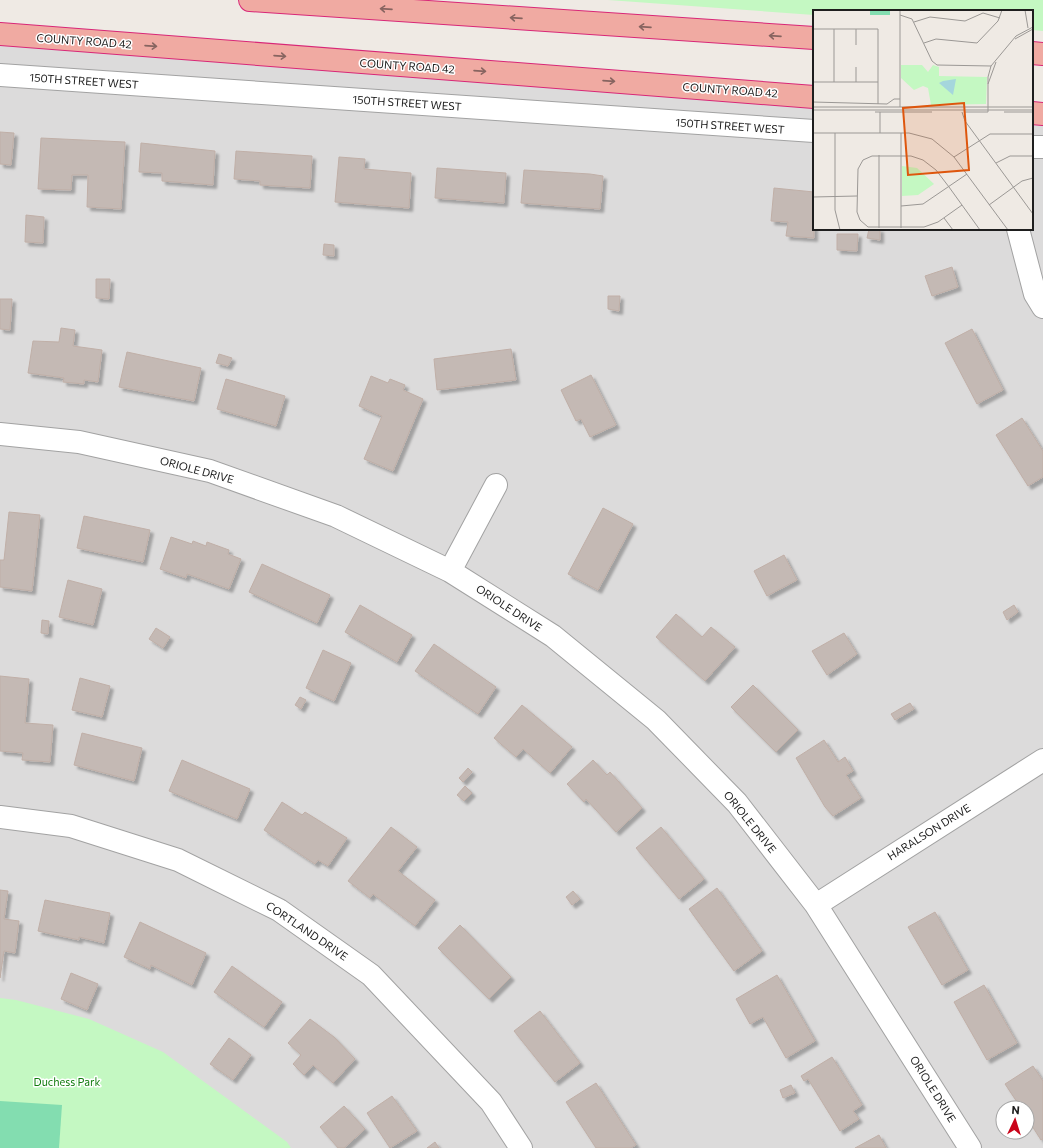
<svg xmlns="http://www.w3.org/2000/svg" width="1043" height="1148" font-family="Commissioner,sans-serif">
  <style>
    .residential { fill: #dcdbdb; fill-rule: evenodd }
    .park { fill: #c4f8c2 }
    .pitch { fill: #83ddb0 }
    .building { fill: #c4b9b4; stroke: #c0afa7; filter: url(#shadow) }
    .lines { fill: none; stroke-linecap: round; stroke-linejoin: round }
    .minor-casing { stroke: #a2a2a2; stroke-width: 24 }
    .trunk-casing { stroke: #d82777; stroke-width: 24 }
    .minor { stroke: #fff; stroke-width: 22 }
    .trunk { stroke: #f0aaa2; stroke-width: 22 }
    .oneway { stroke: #876460 }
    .labels { text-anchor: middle; stroke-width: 3; stroke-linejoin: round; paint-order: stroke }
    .street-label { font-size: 11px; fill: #1e1e1e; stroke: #fff }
    .park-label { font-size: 11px; fill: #107b0d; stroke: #fff }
    .inset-road { fill: none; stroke: #9b9895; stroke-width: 1 }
    .view { fill: #de560d; fill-opacity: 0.15; stroke: #de560d; stroke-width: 2 }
    .inset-edge { fill: none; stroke: #1e1e1e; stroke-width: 2 }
  </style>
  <defs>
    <filter id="shadow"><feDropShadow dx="3.5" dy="3.5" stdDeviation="1" flood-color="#0004"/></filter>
  </defs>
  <rect width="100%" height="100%" fill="#efeae4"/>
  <path class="residential" d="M 0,35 L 814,97 L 814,229 L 1032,229 L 1032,113 L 1043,114 L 1043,1148 L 0,1148 ZM 1003,1108 L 1027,1108 L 1027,1132 L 1003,1132 Z"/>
  <path class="park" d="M 608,0 L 1043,0 L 1043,31 L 1032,30 L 1032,11 L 814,11 L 814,15 Z
    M 0,998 L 16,1000 L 89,1019 L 163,1052 L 287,1142 L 291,1148 L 0,1148 Z"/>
  <path class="pitch" d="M 0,1101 L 62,1105 L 59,1148 L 0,1148 Z"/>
  <path class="building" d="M 0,132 L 14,133 L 11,165 L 0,164 Z
    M 41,138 L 125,142 L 121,209 L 87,207 L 88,175 L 72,175 L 71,190 L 38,189 Z
    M 141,143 L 215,151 L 213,185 L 162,181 L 162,173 L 139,172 Z
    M 236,151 L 312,156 L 310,188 L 260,185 L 260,181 L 234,179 Z
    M 339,157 L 365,159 L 364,169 L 411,173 L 409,208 L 335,202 Z
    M 437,168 L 506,173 L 504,203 L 435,198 Z
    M 524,170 L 590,174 L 603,176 L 600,209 L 521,203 Z
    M 774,188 L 814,192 L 814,238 L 786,236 L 788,222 L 771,221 Z
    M 26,215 L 44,217 L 43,243 L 25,242 Z
    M 869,229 L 880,229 L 880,240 L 867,238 Z
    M 837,234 L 858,234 L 857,251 L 837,250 Z
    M 324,244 L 334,245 L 334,256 L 323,255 Z
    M 952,267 L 958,287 L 932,296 L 925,276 Z
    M 96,279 L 110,279 L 109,299 L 96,298 Z
    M 608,296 L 620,296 L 619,311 L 608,309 Z
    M 0,299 L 12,299 L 10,330 L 0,329 Z
    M 61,328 L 75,330 L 73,346 L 102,350 L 98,382 L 84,380 L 84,384 L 63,382 L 64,378 L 28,373 L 33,341 L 59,342 Z
    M 972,329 L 1003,390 L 977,404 L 945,343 Z
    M 511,349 L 516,380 L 437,390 L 434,359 Z
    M 127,352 L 201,368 L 194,401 L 119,387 Z
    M 219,354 L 232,358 L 228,366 L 216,363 Z
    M 591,375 L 616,425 L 590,437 L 581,419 L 576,421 L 561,390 Z
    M 371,376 L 388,383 L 390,379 L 405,385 L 403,390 L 423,399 L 393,471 L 364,459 L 382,416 L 359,406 Z
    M 226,379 L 285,396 L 276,426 L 217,409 Z
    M 1022,418 L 1043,451 L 1043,477 L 1028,486 L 996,435 Z
    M 603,508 L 633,524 L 598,590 L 568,574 Z
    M 9,512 L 40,515 L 32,591 L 0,587 L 0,560 L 4,560 Z
    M 84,516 L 150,530 L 143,562 L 77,548 Z
    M 171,537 L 192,544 L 193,541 L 206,546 L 207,542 L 229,550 L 228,554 L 241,559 L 229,589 L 187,574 L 186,578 L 160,569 Z
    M 784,555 L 797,580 L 767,596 L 754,571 Z
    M 262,564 L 330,595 L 317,623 L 249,592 Z
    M 68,580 L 102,589 L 93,625 L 59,617 Z
    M 360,605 L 412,635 L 397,662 L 345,632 Z
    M 1014,605 L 1018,612 L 1007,620 L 1003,612 Z
    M 676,614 L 702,637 L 711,627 L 735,647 L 705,681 L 656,637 Z
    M 42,620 L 49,621 L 48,634 L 41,633 Z
    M 156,628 L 170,637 L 163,648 L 149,639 Z
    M 844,633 L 857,654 L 827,675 L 812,651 Z
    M 434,644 L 496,687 L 478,714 L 415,671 Z
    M 323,650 L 351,663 L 334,701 L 306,688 Z
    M 0,676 L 29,679 L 25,723 L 53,725 L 50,762 L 22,760 L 23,753 L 0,751 Z
    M 80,678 L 110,686 L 102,717 L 72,710 Z
    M 753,685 L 798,730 L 776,752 L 731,707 Z
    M 300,697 L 306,700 L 301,709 L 295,705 Z
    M 910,703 L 914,709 L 895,720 L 891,714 Z
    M 522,705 L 572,747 L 550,773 L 523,749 L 516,757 L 494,738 Z
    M 82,733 L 142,748 L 134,781 L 74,765 Z
    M 824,740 L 838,762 L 845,757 L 853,771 L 846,775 L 861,798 L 833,816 L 825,807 L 796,758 Z
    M 182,760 L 250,789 L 237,819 L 169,791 Z
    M 593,760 L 607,775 L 610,772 L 642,808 L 616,832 L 586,799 L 584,802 L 567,784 Z
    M 468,768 L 472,772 L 463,782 L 459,778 Z
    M 465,786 L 472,793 L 464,801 L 457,795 Z
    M 282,802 L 302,815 L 305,812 L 347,838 L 328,866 L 318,860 L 315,864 L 264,830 Z
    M 391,827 L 417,847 L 398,871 L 435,900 L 415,926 L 373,894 L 370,898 L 348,881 Z
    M 661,827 L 704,879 L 679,899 L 636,848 Z
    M 717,888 L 762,951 L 734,971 L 689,909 Z
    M 0,890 L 8,891 L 4,919 L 19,921 L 15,953 L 4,951 L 0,978 Z
    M 573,891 L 580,899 L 572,905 L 566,897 Z
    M 45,900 L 110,913 L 104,943 L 79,937 L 79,940 L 38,931 Z
    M 935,912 L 968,970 L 942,985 L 908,927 Z
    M 140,922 L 206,953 L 192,985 L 151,965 L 150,969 L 124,957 Z
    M 460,925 L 511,977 L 489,999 L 438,948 Z
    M 232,966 L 282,1002 L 264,1027 L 214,992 Z
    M 71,973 L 98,984 L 87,1010 L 61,999 Z
    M 777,975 L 815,1041 L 786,1058 L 763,1017 L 750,1024 L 736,999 Z
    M 984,985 L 1017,1043 L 987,1060 L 954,1002 Z
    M 540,1011 L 580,1063 L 555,1082 L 514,1031 Z
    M 310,1019 L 334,1037 L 355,1059 L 333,1083 L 313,1065 L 304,1075 L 293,1064 L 301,1055 L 288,1043 Z
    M 229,1038 L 251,1055 L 233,1080 L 210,1064 Z
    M 832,1057 L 862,1105 L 853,1111 L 859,1119 L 840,1131 L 808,1079 L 804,1081 L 801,1076 Z
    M 1033,1066 L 1043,1081 L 1043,1139 L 1041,1140 L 1027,1118 L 1027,1108 L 1021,1108 L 1005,1084 Z
    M 596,1083 L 636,1145 L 631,1148 L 596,1148 L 566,1102 Z
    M 791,1085 L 795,1093 L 783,1098 L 780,1090 Z
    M 392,1096 L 417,1131 L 390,1148 L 367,1113 Z
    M 344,1106 L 365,1129 L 344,1148 L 338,1148 L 320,1127 Z
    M 879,1135 L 886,1148 L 855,1148 Z
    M 435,1142 L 439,1148 L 427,1148 Z"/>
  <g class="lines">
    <g class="minor-casing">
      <path id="minor" d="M 0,75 L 814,131
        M 1032,147 L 1043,147
        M 1018,229 L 1035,294 L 1043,307
        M 0,434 L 79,442 L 210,471 L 336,516 L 450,571 L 553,636 L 656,720 L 737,803 L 816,905 L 970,1148
        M 450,571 L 496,485
        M 0,817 L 71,826 L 178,860 L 279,910 L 371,975 L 491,1102 L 521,1148
        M 816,905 L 1043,760"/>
    </g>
    <g class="trunk-casing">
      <path id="trunk" d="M 250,0 L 814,38
        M 0,34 L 814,97
        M 1032,53 L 1043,54
        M 1032,113 L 1043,114"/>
    </g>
    <use href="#minor" class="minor"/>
    <use href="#trunk" class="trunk"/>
  </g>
  <defs><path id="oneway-shaft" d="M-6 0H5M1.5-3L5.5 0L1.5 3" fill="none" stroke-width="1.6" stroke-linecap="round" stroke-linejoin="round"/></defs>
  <g class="oneway">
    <use href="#oneway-shaft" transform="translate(386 9) rotate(-176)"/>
    <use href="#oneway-shaft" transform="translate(516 18) rotate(-176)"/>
    <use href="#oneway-shaft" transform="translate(645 27) rotate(-176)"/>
    <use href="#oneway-shaft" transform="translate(775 36) rotate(-176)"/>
    <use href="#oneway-shaft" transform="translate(151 46) rotate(4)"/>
    <use href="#oneway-shaft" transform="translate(280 56) rotate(4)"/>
    <use href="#oneway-shaft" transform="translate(480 71) rotate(4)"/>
    <use href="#oneway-shaft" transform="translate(609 81) rotate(4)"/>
  </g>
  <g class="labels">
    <g class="street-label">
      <text transform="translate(84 41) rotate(4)" y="4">COUNTY ROAD 42</text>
      <text transform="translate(407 66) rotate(4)" y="4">COUNTY ROAD 42</text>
      <text transform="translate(84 81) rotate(4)" y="4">150TH STREET WEST</text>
      <text transform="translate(730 90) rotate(4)" y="4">COUNTY ROAD 42</text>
      <text transform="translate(407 103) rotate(4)" y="4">150TH STREET WEST</text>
      <text transform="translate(730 126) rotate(4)" y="4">150TH STREET WEST</text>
      <text transform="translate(197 470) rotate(15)" y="4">ORIOLE DRIVE</text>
      <text transform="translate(509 608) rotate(33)" y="4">ORIOLE DRIVE</text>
      <text transform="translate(750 822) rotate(51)" y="4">ORIOLE DRIVE</text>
      <text transform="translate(929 832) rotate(-32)" y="4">HARALSON DRIVE</text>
      <text transform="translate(307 931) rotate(34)" y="4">CORTLAND DRIVE</text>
      <text transform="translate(933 1089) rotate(58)" y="4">ORIOLE DRIVE</text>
    </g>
    <g class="park-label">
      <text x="67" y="1086">Duchess Park</text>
    </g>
  </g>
  <g transform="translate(813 10)">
    <rect width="220" height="220" fill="#efeae4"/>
    <path d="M 88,55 L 109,55 L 115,62 L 120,55 L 126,57 L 126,66 L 174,67 L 173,94 L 118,95 L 115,78 L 110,76 L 101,80 L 88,68 ZM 89,156 L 104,158 L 121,174 L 105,185 L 89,186 Z" fill="#c4f8c2"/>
    <path d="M 57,0 L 77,0 L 77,5 L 57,5 Z" fill="#83ddb0"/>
    <path d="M 143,69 L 140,85 L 126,73 L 130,71 Z" fill="#a5d6dc"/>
    <path class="inset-road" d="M 212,0 L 215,18M 87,5 L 99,9 L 119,51 L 124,55 L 178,56M 101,12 L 117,7 L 152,11 L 170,3 L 187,8M 0,19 L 65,19 L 65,94M 202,29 L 220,19M 111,33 L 123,29 L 164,33 L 185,11 L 189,0M 43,35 L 43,19M 0,72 L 65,72M 21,72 L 21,19M 43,72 L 43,57M 175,74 L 183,52M 0,92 L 74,94 L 81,89 L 87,89M 0,97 L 220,97M 87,97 L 87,0M 0,100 L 220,100M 62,102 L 119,102M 67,102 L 67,123M 149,102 L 152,111 L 220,204M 152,102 L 175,102 L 175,67 L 178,56 L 203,26 L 220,17M 191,102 L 220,102M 0,123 L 96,123 L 119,129 L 141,147 L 195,220M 22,123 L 22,200 L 27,220M 141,147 L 177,124 L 220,124M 183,153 L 197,146 L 220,146M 0,187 L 44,186M 149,195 L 125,212 L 111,217 L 55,217 L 47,210 L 44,202 L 45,159 L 50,150 L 59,146 L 98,146 L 110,150 L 123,160 L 136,177 L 167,220M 176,195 L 209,171 L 220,168M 88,196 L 110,194 L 154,164M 131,208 L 140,220M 66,218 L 66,145M 88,218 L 88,123"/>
    <path class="view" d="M 151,93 L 156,160 L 95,165 L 90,98 Z"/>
    <rect width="220" height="220" class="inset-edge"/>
  </g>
  <g transform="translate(1015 1120) rotate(4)"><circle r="19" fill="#ffffff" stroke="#a5a5a5"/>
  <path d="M0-3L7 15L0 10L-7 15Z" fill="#c90319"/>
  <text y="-6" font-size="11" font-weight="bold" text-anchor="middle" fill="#1e1e1e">N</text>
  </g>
</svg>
